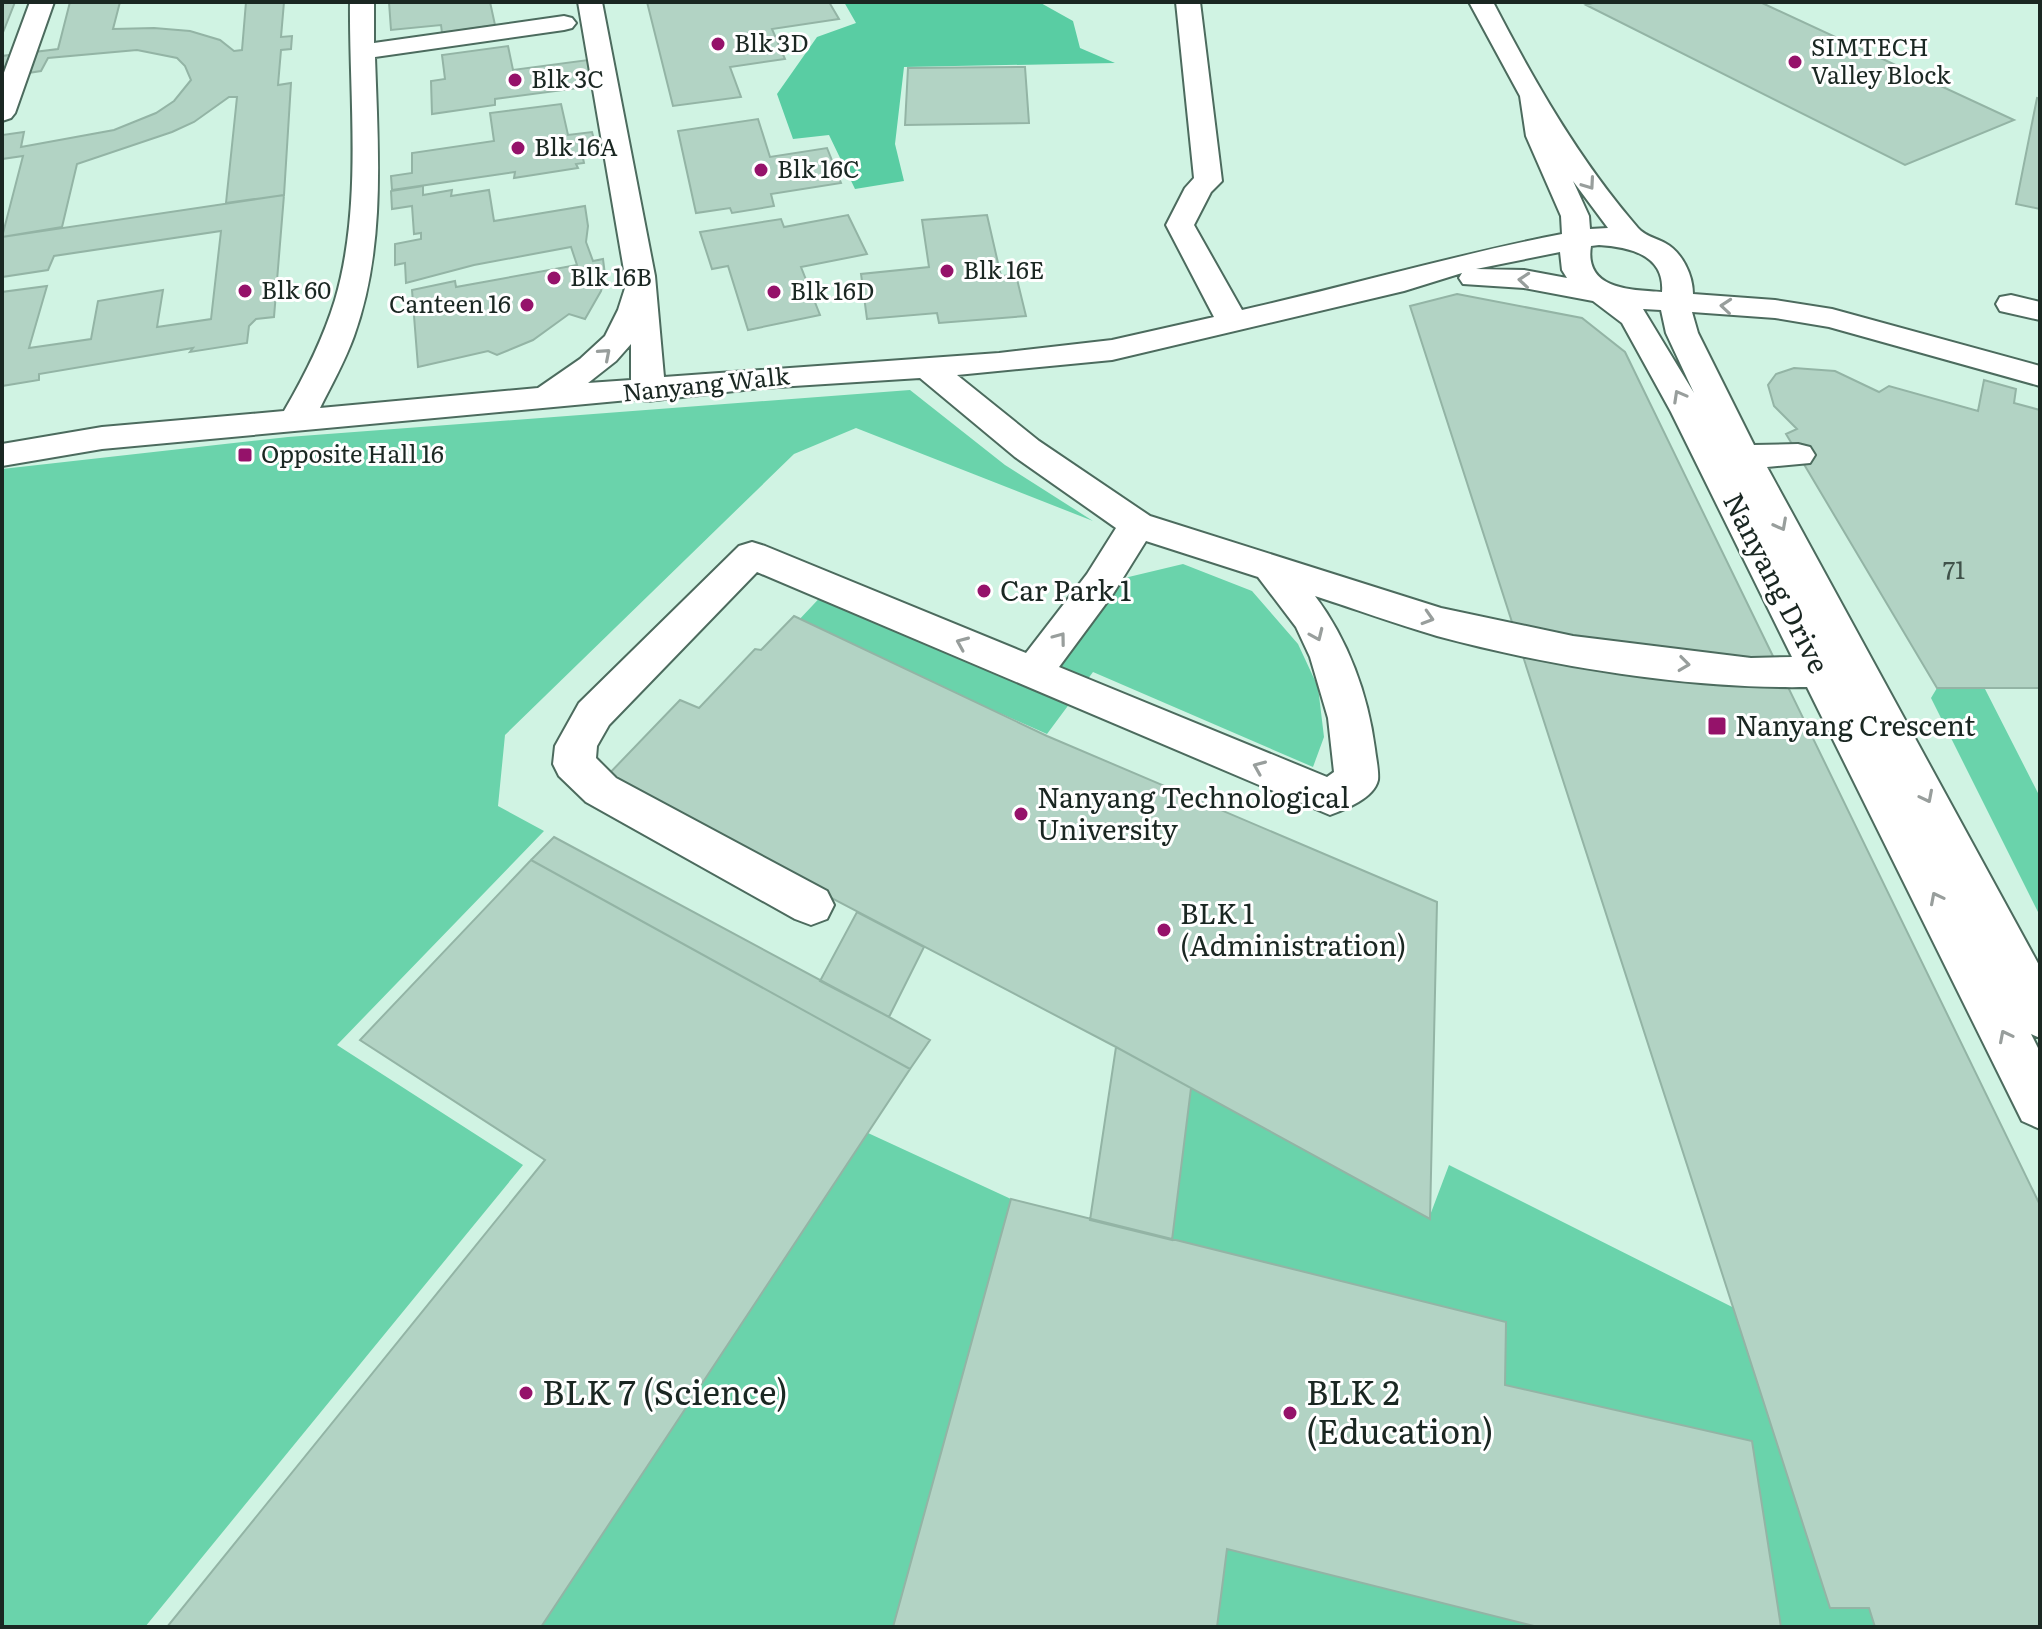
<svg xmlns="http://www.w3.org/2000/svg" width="2042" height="1629" font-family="Literata,serif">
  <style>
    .green { fill: #6ad3ab }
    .forest { fill: #59cda3 }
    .building { fill: #b2d3c4; stroke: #93b4a5; stroke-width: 2 }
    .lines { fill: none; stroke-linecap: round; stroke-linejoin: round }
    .minor-casing { stroke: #4c6b5e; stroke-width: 4 }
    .minor { fill: #fff; fill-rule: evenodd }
    .oneway { stroke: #989e9c }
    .poi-dot { fill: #95126a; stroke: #fff; stroke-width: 3 }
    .labels { text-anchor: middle; stroke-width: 6; stroke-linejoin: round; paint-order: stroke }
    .far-poi-label { font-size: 24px; fill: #1a2722; stroke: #fff; text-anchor: start }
    .far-street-label { font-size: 24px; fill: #1a2722; stroke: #fff }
    .number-label { font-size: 24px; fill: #40524a }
    .street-label { font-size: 28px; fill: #1a2722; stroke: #fff }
    .poi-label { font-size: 28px; fill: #1a2722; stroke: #fff; text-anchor: start }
    .near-poi-label { font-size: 34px; fill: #1a2722; stroke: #fff; text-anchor: start }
  </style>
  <rect width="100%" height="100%" fill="#d0f3e3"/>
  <path class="green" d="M 910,390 L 1005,465 L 1093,521 L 856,428 L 794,454 L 505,735 L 498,806 L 544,831 L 337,1045 L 523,1165 L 145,1627 L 2,1627 L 2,469 L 288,437 Z
    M 1183,564 L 1252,591 L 1298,644 L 1318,687 L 1324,737 L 1313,767 L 1093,672 L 1047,734 L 796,623 L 829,588 L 1040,677 L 1116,580 Z
    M 1937,688 L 1985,689 L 2040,797 L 2040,916 L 1931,698 Z
    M 1191,1088 L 1429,1218 L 1449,1165 L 1870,1376 L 2040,1627 L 1781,1627 L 1752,1441 L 1505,1385 L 1506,1322 L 1172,1240 Z
    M 868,1133 L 1011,1199 L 893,1627 L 541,1627 Z
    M 1227,1549 L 1538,1627 L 1217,1627 Z"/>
  <path class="forest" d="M 844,2 L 1039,2 L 1073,21 L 1080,48 L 1115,63 L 904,67 L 895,144 L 904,181 L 855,189 L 829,135 L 793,139 L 777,94 L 817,37 L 856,23 Z"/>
  <path class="building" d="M 2,2 L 15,2 L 2,35 Z
    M 70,2 L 120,2 L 113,29 L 154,28 L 190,31 L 220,40 L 234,51 L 242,50 L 246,2 L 284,2 L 281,37 L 292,36 L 291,49 L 281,50 L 278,85 L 291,83 L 284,195 L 226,203 L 237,97 L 229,97 L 194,122 L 172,132 L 77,164 L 62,227 L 2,237 L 23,156 L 2,159 L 2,135 L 24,132 L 21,147 L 114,130 L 156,113 L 174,101 L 191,80 L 185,66 L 177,58 L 137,50 L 48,58 L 41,71 L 2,77 L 2,56 L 58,49 Z
    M 389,2 L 490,2 L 495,25 L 442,33 L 441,25 L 391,30 Z
    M 647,2 L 829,2 L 839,19 L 772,29 L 785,59 L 730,67 L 741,97 L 673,106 Z
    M 1596,2 L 1760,2 L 2014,120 L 1905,165 L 1586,5 Z
    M 508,46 L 513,70 L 588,60 L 594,86 L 495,99 L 495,105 L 432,114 L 431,81 L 445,79 L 442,55 Z
    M 1025,67 L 1029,123 L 905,125 L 908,68 Z
    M 2037,98 L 2040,99 L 2040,209 L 2016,204 Z
    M 561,104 L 568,135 L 592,132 L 596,147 L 581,149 L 584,163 L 576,164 L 578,168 L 514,178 L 515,172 L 392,190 L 391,176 L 412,173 L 412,153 L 494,141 L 490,113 Z
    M 758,119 L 770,157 L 827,148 L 841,183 L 771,194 L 774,206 L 732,213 L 730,208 L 696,213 L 678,131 Z
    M 423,186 L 423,195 L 452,190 L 451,196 L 489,190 L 494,221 L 585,206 L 588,226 L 586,242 L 593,261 L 603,259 L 605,275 L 601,291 L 585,319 L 569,314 L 533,340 L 497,355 L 488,351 L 418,367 L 412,290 L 455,281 L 456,287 L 577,265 L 571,247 L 474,265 L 406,283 L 405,263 L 395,265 L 395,244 L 421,239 L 421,233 L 414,234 L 412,206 L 392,209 L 391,191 Z
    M 284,195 L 274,317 L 256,319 L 249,326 L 247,343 L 190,352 L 193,348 L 39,374 L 39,380 L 2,386 L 2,292 L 47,286 L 29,348 L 91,339 L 98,301 L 163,290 L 157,327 L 211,319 L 221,231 L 54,256 L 48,270 L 2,277 L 2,237 Z
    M 848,215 L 867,254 L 801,267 L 820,315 L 748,330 L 728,266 L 712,269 L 700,232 L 781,219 L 784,227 Z
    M 987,215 L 1001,276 L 1016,275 L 1026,316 L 939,323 L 937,313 L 867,319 L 861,274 L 929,267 L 922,220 Z
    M 1457,294 L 1582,318 L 1625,352 L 2040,1205 L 2040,1627 L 1875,1627 L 1869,1608 L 1830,1608 L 1410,306 Z
    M 1794,368 L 1835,371 L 1879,392 L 1889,386 L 1978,411 L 1984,380 L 2016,389 L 2014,403 L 2040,410 L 2040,688 L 1937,688 L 1786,434 L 1797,429 L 1774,406 L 1768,385 L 1776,374 Z
    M 794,616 L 1047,736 L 1437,902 L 1430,1219 L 1116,1047 L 604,779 L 680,700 L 699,708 L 755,649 L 761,650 Z
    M 554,837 L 889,1017 L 930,1040 L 910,1069 L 531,860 Z
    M 531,860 L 910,1069 L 541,1627 L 167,1627 L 545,1160 L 360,1040 Z
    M 857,912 L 924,947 L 889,1017 L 820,981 Z
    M 1116,1047 L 1191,1088 L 1172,1240 L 1090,1220 Z
    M 1011,1199 L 1506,1322 L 1505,1385 L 1752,1441 L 1781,1627 L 1538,1627 L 1227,1549 L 1217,1627 L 893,1627 Z"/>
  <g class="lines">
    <g class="minor-casing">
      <path id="minor" d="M 30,2 L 54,2 L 15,113 L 11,118 L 2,121 L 2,78 Z
        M 350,2 L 374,2 L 374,43 L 564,16 L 572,18 L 576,23 L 572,28 L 564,30 L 375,57 C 378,150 386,247 354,336 C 345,361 332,384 320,408 L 538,388 L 580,359 L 605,336 L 618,310 L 626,285 L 625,276 L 578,2 L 602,2 L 655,276 L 664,377 L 999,353 L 1112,340 L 1214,317 L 1166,225 L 1185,188 L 1194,178 L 1176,2 L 1200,2 L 1222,181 L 1211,192 L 1194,225 L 1242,310 C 1349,286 1454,255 1562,234 L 1561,216 L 1526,136 L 1520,96 L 1469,2 L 1493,2 C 1534,81 1579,160 1638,228 C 1645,236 1656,238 1665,243 C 1682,252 1693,275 1693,294 L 1775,300 L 1832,309 L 2040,366 L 2040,386 L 1829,327 L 1775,318 L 1692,312 L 1698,333 L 1754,445 L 1798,444 L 1810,447 L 1815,455 L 1810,463 L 1767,467 L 2040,967 L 2040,1038 L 2031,1034 L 2040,1052 L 2040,1129 L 2022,1121 L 1807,687 C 1689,689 1552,667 1437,636 C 1396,624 1355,609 1315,596 C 1348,640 1368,694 1375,749 C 1376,758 1379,771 1378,780 C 1374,798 1346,809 1330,815 L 757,572 L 609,725 L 597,746 L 596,758 L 616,778 L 827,891 L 834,905 L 827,919 L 811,925 L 795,919 L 586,802 L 559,776 L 553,764 L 555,746 L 579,703 L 739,546 L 752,542 L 765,546 L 1026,653 L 1087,574 L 1116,528 L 1015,457 L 920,378 L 761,388 L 647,401 L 639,399 L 102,449 L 2,466 L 2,444 L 102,427 L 284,411 C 305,375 323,339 335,300 C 363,205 349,98 350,2 ZM 1573,181 L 1608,228 L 1590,229 L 1589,216 ZM 1599,245 C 1628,247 1665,254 1662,292 C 1631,290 1584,290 1591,246 ZM 1560,252 L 1562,270 L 1567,278 L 1524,270 L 1476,269 ZM 1462,273 L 1459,278 L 1463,284 L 1524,288 L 1593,301 L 1622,323 L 1671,412 L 1792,657 L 1751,658 L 1573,636 L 1441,608 L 1150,516 L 1039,441 L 957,375 L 1112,360 L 1404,291 ZM 1643,309 L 1661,310 L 1666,333 L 1694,393 ZM 631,344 L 631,380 L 588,383 L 616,361 ZM 1146,541 L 1258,577 L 1296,627 L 1310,657 L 1328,718 L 1334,772 L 1327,777 L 1059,667 L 1113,594 Z
        M 2011,295 L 2040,302 L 2040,320 L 2000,311 L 1996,304 L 2000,297 Z"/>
    </g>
    <use href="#minor" class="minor"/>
  </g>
  <defs><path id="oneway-chevron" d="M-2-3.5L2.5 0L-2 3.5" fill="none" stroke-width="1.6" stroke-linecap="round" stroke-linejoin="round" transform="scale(2)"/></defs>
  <g class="oneway">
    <use href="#oneway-chevron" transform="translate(1589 184) rotate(55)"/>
    <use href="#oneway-chevron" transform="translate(1524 280) rotate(-175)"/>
    <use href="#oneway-chevron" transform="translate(1726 306) rotate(-175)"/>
    <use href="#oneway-chevron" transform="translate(605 354) rotate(-41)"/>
    <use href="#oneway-chevron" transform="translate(1679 396) rotate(-119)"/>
    <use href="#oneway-chevron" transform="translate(1781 525) rotate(62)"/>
    <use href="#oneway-chevron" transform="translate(1428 618) rotate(17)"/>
    <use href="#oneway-chevron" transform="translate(1317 635) rotate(66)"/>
    <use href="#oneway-chevron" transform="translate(1060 638) rotate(-53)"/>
    <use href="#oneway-chevron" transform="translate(962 643) rotate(-157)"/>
    <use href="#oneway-chevron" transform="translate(1684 664) rotate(7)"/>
    <use href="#oneway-chevron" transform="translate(1259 767) rotate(-157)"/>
    <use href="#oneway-chevron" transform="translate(1927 797) rotate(63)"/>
    <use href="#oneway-chevron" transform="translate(1936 898) rotate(-117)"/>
    <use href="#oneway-chevron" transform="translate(2005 1036) rotate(-117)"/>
  </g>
  <g class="poi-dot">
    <circle cx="718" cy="44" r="8"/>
    <circle cx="1795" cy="62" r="8"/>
    <circle cx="515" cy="80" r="8"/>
    <circle cx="518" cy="148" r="8"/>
    <circle cx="761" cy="170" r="8"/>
    <circle cx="947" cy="271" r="8"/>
    <circle cx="554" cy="278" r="8"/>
    <circle cx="245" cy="291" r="8"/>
    <circle cx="774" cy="292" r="8"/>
    <circle cx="527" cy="305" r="8"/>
    <rect x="237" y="447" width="16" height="16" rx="4"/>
    <circle cx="984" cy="591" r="8"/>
    <rect x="1707" y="716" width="20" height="20" rx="4"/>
    <circle cx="1021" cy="814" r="8"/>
    <circle cx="1164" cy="930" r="8"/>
    <circle cx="526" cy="1393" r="8"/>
    <circle cx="1290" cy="1413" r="8"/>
  </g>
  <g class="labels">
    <g class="far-poi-label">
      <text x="734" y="52">Blk 3D</text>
      <text x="1811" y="56">SIMTECH<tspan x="1811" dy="28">Valley Block</tspan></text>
      <text x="531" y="88">Blk 3C</text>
      <text x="534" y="156">Blk 16A</text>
      <text x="777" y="178">Blk 16C</text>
      <text x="963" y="279">Blk 16E</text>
      <text x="570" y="286">Blk 16B</text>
      <text x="261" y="299">Blk 60</text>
      <text x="790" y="300">Blk 16D</text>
      <text x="511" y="313" text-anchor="end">Canteen 16</text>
      <text x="261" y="463">Opposite Hall 16</text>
    </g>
    <g class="far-street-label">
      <text transform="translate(706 385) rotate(-6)" y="8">Nanyang Walk</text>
    </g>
    <g class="number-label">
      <text x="1954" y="579">71</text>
    </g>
    <g class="street-label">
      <text transform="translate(1776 583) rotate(63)" y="10">Nanyang Drive</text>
    </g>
    <g class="poi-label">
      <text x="1000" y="601">Car Park 1</text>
      <text x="1735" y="736">Nanyang Crescent</text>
      <text x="1037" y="808">Nanyang Technological<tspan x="1037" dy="32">University</tspan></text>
      <text x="1180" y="924">BLK 1<tspan x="1180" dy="32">(Administration)</tspan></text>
    </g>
    <g class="near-poi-label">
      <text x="542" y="1405">BLK 7 (Science)</text>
      <text x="1306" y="1405">BLK 2<tspan x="1306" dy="39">(Education)</tspan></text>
    </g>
  </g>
  <rect width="2042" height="1629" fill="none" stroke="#1a2722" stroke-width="8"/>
</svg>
